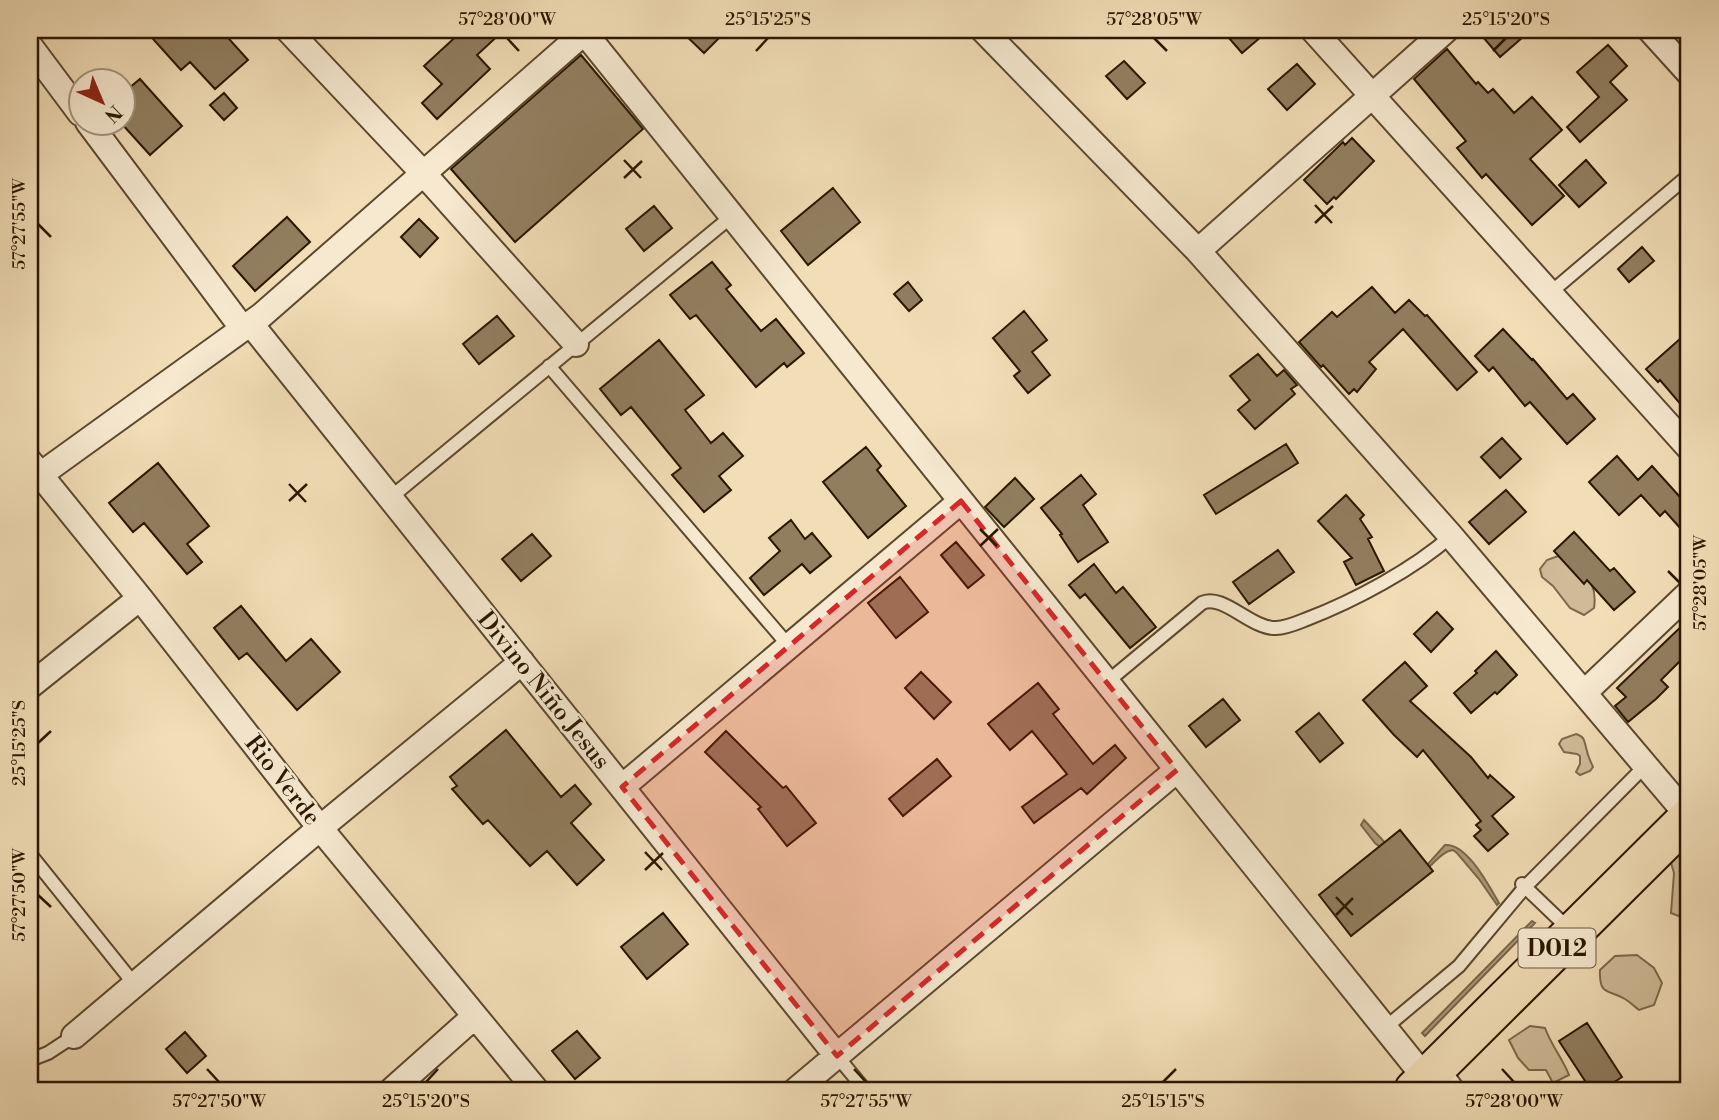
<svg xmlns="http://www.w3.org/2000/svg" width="1719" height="1120" font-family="'Libre Bodoni',serif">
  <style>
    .green { fill: #cfbb97; stroke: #7c694c; stroke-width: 2 }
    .water { fill: #ad9a78; stroke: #796648; stroke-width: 2 }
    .building { fill: #917e5f; stroke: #2a1700; stroke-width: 2 }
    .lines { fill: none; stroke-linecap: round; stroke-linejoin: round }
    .service-casing { stroke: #5c482e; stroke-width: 16 }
    .minor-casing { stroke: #5c482e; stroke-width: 28 }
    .primary-casing { stroke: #2a1700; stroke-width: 42 }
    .service { stroke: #f6e9d0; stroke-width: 12 }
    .minor { stroke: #f6e9d0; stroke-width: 24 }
    .primary { stroke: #f1ddb6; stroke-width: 38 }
    .marked { fill: #d62828; fill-opacity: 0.2; stroke: #d62828; stroke-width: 5; stroke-dasharray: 14 9; stroke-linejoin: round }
    .ticks { fill: none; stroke: #2a1700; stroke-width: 2.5 }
    .labels { text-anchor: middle; stroke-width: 5; stroke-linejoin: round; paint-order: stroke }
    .shield { fill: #f6e9d0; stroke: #67563e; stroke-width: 2 }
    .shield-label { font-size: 23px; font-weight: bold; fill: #2a1700 }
    .street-label { font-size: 24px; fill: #2a1700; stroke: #f6e9d0 }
    .neatline { fill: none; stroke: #2a1700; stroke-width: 2.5 }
    .ticks-label { font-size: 18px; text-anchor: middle; fill: #2a1700 }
  </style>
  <rect width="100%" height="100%" fill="#f1ddb6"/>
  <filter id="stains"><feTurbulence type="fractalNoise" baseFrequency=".00286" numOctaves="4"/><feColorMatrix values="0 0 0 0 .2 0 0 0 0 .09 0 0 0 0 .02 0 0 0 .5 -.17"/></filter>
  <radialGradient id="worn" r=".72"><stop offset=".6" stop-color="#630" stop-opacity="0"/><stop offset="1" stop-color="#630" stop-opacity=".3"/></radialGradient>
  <path class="green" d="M 1558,556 C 1570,557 1586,574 1592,585 C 1595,592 1595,601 1594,608 L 1584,615 L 1570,608 L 1553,586 L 1542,577 L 1540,569 L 1547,560 Z
    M 1576,734 C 1586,737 1584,742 1587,751 C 1588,757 1591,762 1593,767 L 1590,771 L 1580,775 L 1576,772 L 1580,764 L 1580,756 L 1577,754 L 1564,752 L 1559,744 L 1562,739 Z
    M 1689,844 L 1689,920 L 1671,913 L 1674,873 L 1669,856 Z
    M 1637,955 L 1654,968 L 1662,983 L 1654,1005 L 1639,1010 C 1635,1007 1630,1002 1625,999 C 1608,989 1599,996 1600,970 L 1615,956 Z
    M 1530,1026 L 1545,1028 C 1552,1047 1562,1057 1569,1075 L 1553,1083 L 1546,1070 L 1529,1070 L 1518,1058 L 1509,1040 Z"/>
  <path class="water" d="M 1364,820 L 1388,846 L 1418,866 L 1428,864 L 1445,845 C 1467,843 1489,886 1499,903 L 1497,905 L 1479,879 L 1457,853 L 1453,850 C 1442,851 1433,865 1424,871 L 1390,855 L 1375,843 L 1361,825 Z
    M 1532,921 L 1535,923 L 1425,1036 L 1422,1033 Z"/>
  <path class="building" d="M 145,30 L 221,30 L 248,60 L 215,89 L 190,62 L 181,70 Z
    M 463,30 L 504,30 L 477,55 L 490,69 L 437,119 L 422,103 L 442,84 L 424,66 Z
    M 680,30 L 727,30 L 704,53 Z
    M 1222,30 L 1269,30 L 1242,53 Z
    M 1477,30 L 1531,30 L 1500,57 Z
    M 1608,45 L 1627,66 L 1610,82 L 1627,100 L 1580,142 L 1567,127 L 1599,97 L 1577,72 Z
    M 1447,49 L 1476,84 L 1478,82 L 1488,93 L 1493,89 L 1514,113 L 1532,97 L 1562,130 L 1530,159 L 1564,196 L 1532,225 L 1486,174 L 1482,178 L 1457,148 L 1466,141 L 1414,79 Z
    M 581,55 L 643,129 L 515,242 L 451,169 Z
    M 1124,61 L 1145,83 L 1127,99 L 1106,76 Z
    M 1297,64 L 1315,84 L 1287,110 L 1268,89 Z
    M 140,79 L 182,126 L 150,155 L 122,124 L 122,94 Z
    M 224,93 L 237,108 L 224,120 L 210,105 Z
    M 1352,138 L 1374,161 L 1336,199 L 1334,197 L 1327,204 L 1304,180 L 1343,142 L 1345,145 Z
    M 1586,160 L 1606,183 L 1579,207 L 1559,185 Z
    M 833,188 L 860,222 L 808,265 L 781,231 Z
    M 654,206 L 672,228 L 644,251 L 626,229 Z
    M 287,217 L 310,242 L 255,291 L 233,266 Z
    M 419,219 L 438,238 L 420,257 L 401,237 Z
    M 1642,247 L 1654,261 L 1629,282 L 1618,269 Z
    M 712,262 L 731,285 L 726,289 L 761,331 L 776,319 L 804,353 L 787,367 L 784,363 L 756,387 L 696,315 L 690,319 L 670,295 Z
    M 908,282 L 922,300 L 909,311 L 894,294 Z
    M 1372,287 L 1395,313 L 1409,300 L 1425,316 L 1427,315 L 1477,372 L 1457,390 L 1403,329 L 1369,362 L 1376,369 L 1357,392 L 1354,389 L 1349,394 L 1323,365 L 1321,367 L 1299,342 L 1332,312 L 1337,317 Z
    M 1024,311 L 1047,340 L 1032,352 L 1050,375 L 1028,393 L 1014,376 L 1020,371 L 993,338 Z
    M 497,316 L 514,336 L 479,364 L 463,344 Z
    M 1503,329 L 1532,360 L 1533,359 L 1567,399 L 1573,394 L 1595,419 L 1567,444 L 1530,402 L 1525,406 L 1493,367 L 1489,371 L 1475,356 Z
    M 1689,331 L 1689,414 L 1660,380 L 1658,382 L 1646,369 Z
    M 659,340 L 704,395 L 685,410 L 711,443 L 723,433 L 743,456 L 719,476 L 731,490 L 704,512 L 672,475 L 681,468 L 631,407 L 621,415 L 600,389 Z
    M 1258,354 L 1277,376 L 1284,370 L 1297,385 L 1291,389 L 1295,394 L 1255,429 L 1238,410 L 1250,400 L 1230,376 Z
    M 1502,438 L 1521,459 L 1500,478 L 1481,457 Z
    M 1286,444 L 1298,463 L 1216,514 L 1204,495 Z
    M 866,447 L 881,466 L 877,470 L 906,506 L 868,538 L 823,482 Z
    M 1617,456 L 1638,480 L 1652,466 L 1689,507 L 1689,538 L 1665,511 L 1660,516 L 1641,495 L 1619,515 L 1589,482 Z
    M 158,463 L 209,526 L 187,544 L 202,562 L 187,574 L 144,523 L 133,532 L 109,503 Z
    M 1081,475 L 1096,494 L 1083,505 L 1108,542 L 1078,562 L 1060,535 L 1062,534 L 1041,508 Z
    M 1015,478 L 1034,499 L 1004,527 L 985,507 Z
    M 1506,490 L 1526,512 L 1489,544 L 1469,522 Z
    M 1346,495 L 1364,515 L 1360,519 L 1372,537 L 1368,539 L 1384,571 L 1356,585 L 1344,562 L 1352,558 L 1318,521 Z
    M 791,520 L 805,539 L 812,533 L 831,556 L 810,573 L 802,564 L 764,595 L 750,578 L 780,551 L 769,538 Z
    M 1574,532 L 1610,571 L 1614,568 L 1635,592 L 1614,610 L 1587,580 L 1584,584 L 1554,551 Z
    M 532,534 L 551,556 L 521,581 L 502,559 Z
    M 956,542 L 984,575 L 968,588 L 941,555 Z
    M 1278,550 L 1294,572 L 1249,604 L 1233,582 Z
    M 1094,564 L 1116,593 L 1123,587 L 1156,627 L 1130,648 L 1085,594 L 1080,598 L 1069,585 Z
    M 900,577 L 928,612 L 896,638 L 868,603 Z
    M 241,606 L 286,661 L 311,639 L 340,672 L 297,710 L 247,653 L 239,659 L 214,628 Z
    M 1437,612 L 1453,629 L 1431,652 L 1414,634 Z
    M 1689,619 L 1689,652 L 1661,680 L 1668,687 L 1656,699 L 1628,722 L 1615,706 L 1626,697 L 1617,688 Z
    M 1496,651 L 1517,675 L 1497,694 L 1495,692 L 1471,713 L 1454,693 L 1477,673 L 1475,671 Z
    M 1405,662 L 1427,686 L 1410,701 L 1471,757 L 1488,778 L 1490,775 L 1514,797 L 1492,816 L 1508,834 L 1488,851 L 1474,836 L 1481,830 L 1476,825 L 1481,821 L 1423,750 L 1417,757 L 1394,735 L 1363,700 Z
    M 921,672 L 951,702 L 934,719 L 905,688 Z
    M 1038,683 L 1059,709 L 1053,714 L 1093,764 L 1115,745 L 1126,758 L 1087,794 L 1081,788 L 1034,823 L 1022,807 L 1067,774 L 1032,731 L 1010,750 L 988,724 Z
    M 1223,699 L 1240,720 L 1206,747 L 1189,726 Z
    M 1319,713 L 1343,743 L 1320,762 L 1296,732 Z
    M 506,730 L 561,797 L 575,785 L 591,804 L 571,823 L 604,860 L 577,885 L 547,851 L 530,866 L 488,820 L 483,824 L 452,789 L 457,786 L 450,777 Z
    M 726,731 L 783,788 L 786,786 L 816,823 L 787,846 L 758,809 L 761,807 L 705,752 Z
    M 937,759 L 951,776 L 903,816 L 889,799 Z
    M 1400,830 L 1433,871 L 1351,936 L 1319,895 Z
    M 663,913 L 688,944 L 647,979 L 621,947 Z
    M 1587,1023 L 1622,1077 L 1602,1090 L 1591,1090 L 1559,1041 Z
    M 577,1031 L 600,1058 L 575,1079 L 552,1051 Z
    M 185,1032 L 206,1056 L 187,1073 L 166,1049 Z"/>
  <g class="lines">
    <g class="service-casing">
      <path id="service" d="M 1550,293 L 1689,175
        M 549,366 L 789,646
        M 390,498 L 732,216
        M 1107,682 L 1202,603 C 1223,593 1251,629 1276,628 C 1286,628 1297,623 1307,619 C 1354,601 1414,569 1451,536
        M 30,854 L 135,985
        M 1522,884 L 1570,930
        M 1385,1028 L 1459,966 L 1525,887 L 1645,766
        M 837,1056 L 865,1090
        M 30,1060 L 48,1053 L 74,1036
        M 1443,1068 L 1459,1090"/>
    </g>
    <g class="minor-casing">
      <path id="minor" d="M 288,30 L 423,173 L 576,344
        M 983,30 L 1198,251 L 1451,536 L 1584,693
        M 1313,30 L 1689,448
        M 1650,30 L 1689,73
        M 584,32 L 1426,1079
        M 30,46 L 80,113
        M 88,122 L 243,329
        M 1198,251 L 1446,30
        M 251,324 L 837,1056
        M 30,462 L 140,598 L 320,828 L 536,1090
        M 40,475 L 262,315 L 587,30
        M 30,686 L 140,598
        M 622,787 L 961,501
        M 1689,817 L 1584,693 L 1689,593
        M 74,1036 L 320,828 L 522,662
        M 392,1090 L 475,1016
        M 796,1090 L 1177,770"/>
    </g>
    <g class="primary-casing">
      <path id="primary" d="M 1414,1090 L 1689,817"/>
    </g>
    <use href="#service" class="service"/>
    <use href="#minor" class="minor"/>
    <use href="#primary" class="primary"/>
  </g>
  <path class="marked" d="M 961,501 L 1177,770 L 837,1056 L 622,787 Z"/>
  <path class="ticks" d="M 507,38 L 519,51M 1154,38 L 1167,51M 756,51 L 768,38M 1493,51 L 1506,38M 624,160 L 641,178M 624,178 L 642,161M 1315,205 L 1332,223M 1315,223 L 1333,206M 38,224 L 51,237M 289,484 L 306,502M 289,501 L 307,484M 980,529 L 997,546M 980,546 L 998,529M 1668,571 L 1680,583M 38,743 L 51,731M 645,852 L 662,870M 645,870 L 663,853M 38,895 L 51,907M 1336,897 L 1353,915M 1336,915 L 1353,898M 207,1069 L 219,1082M 854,1069 L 866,1082M 1502,1069 L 1514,1082M 426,1082 L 438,1069M 1163,1082 L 1176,1069"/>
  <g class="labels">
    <rect class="shield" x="1518.5" y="928.5" width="77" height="39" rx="5"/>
    <g class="shield-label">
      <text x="1557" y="956">D012</text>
    </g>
    <g class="street-label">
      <text transform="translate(544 690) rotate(51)" y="8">Divino Niño Jesus</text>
      <text transform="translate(283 780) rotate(52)" y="8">Rio Verde</text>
    </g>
  </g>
  <rect width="1719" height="1120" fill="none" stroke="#f1ddb6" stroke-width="77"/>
  <g transform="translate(102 102) rotate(136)"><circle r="33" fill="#f6e9d0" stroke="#a4957d" stroke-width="2"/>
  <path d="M0-5L12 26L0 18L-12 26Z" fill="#8f2418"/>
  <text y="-10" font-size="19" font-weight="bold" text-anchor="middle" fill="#2a1700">N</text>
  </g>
  <rect x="38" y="38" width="1642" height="1044" class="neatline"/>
  <g class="ticks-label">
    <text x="507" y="25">57°28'00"W</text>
    <text x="768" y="25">25°15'25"S</text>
    <text x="1154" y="25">57°28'05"W</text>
    <text x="1506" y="25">25°15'20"S</text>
    <text transform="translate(19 224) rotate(-90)" y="6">57°27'55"W</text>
    <text transform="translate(1700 583) rotate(-90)" y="6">57°28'05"W</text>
    <text transform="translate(19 743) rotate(-90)" y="6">25°15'25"S</text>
    <text transform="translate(19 895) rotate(-90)" y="6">57°27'50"W</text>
    <text x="219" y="1107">57°27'50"W</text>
    <text x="426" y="1107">25°15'20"S</text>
    <text x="866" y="1107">57°27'55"W</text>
    <text x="1163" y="1107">25°15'15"S</text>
    <text x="1514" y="1107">57°28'00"W</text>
  </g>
  <rect width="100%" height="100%" filter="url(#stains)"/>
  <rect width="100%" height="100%" fill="url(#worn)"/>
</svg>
